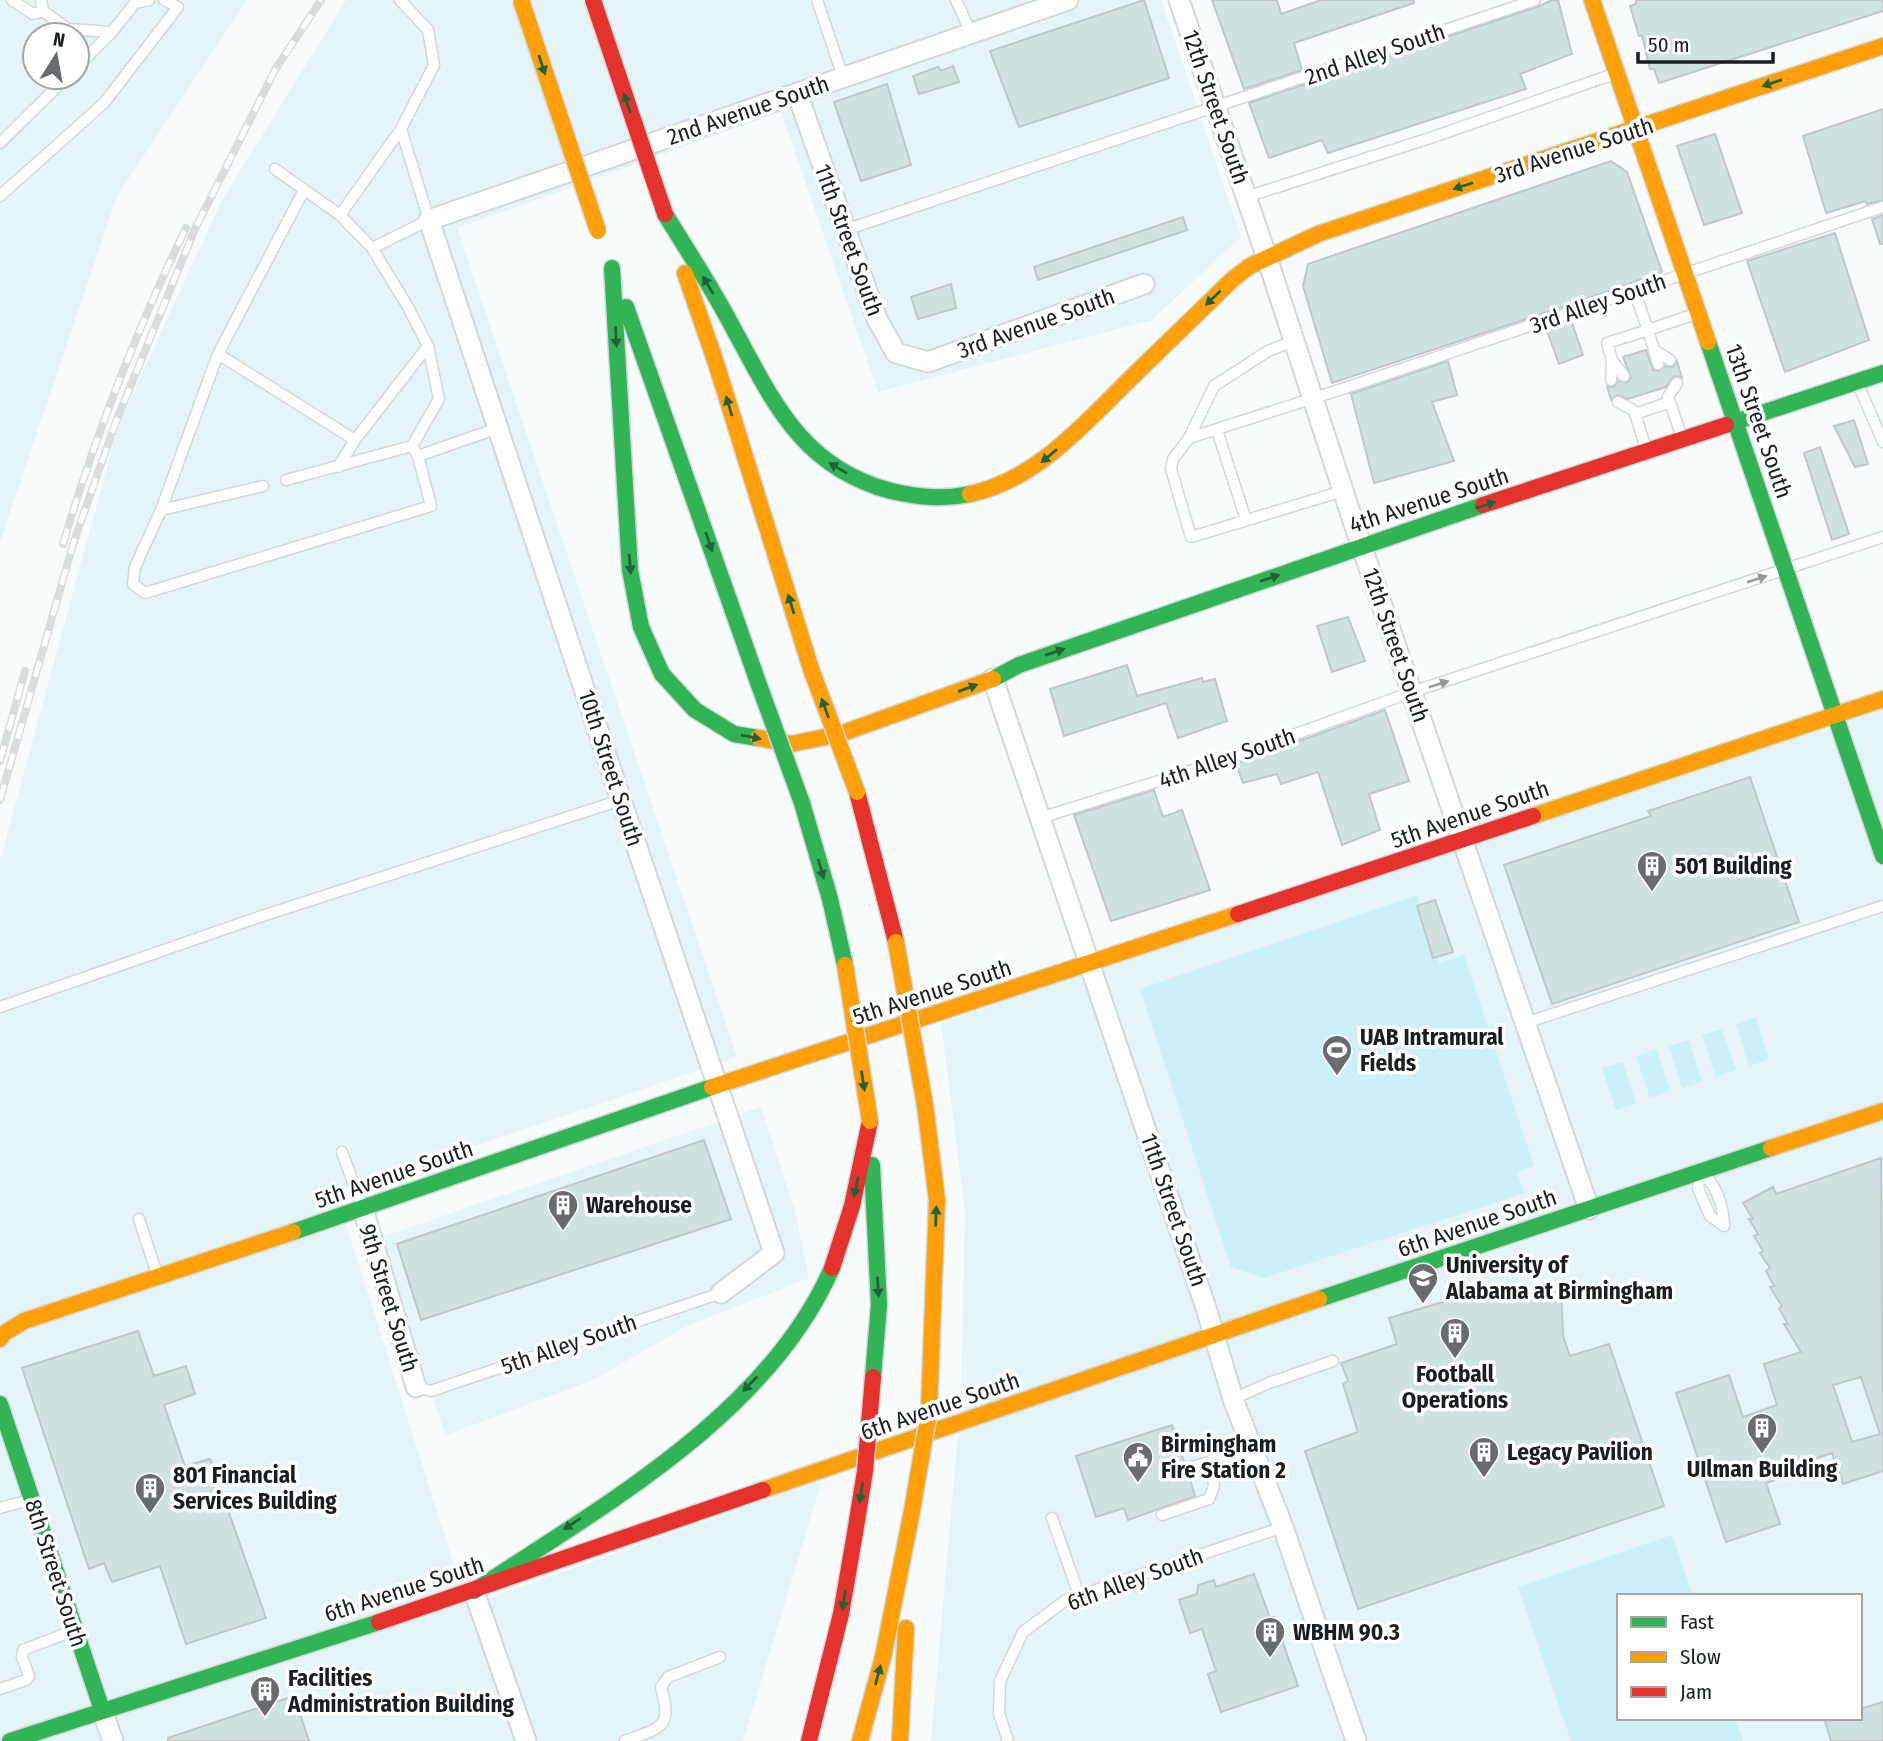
<svg xmlns="http://www.w3.org/2000/svg" width="1883" height="1741" font-family="'Fira Sans Condensed',sans-serif">
  <style>
    .built { fill: #e4f4f9; fill-rule: evenodd }
    .green { fill: #cceff9 }
    .building { fill: #d0e1e2; stroke: #c1c6c7; stroke-width: 2; fill-rule: evenodd }
    .lines { fill: none; stroke-linecap: round; stroke-linejoin: round }
    .lane-casing { stroke: #d2d7d8; stroke-width: 13 }
    .street-casing { stroke: #d2d7d8; stroke-width: 23 }
    .fast-casing { stroke: #d2d7d8; stroke-width: 19 }
    .slow-casing { stroke: #d2d7d8; stroke-width: 19 }
    .jam-casing { stroke: #d2d7d8; stroke-width: 19 }
    .lane { stroke: #fefeff; stroke-width: 10 }
    .street { stroke: #fefeff; stroke-width: 19 }
    .fast { stroke: #30b455; stroke-width: 16 }
    .slow { stroke: #ff9f0a; stroke-width: 16 }
    .jam { stroke: #e5322d; stroke-width: 16 }
    .rail-casing { stroke: #d9dbdc; stroke-width: 8 }
    .rail { stroke: #fff; stroke-width: 5; stroke-dasharray: 16; stroke-linecap: butt }
    .fast-bridge-casing { stroke: #d2d7d8; stroke-width: 19; stroke-linecap: butt }
    .slow-bridge-casing { stroke: #d2d7d8; stroke-width: 19; stroke-linecap: butt }
    .jam-bridge-casing { stroke: #d2d7d8; stroke-width: 19; stroke-linecap: butt }
    .fast-bridge { stroke: #30b455; stroke-width: 16 }
    .slow-bridge { stroke: #ff9f0a; stroke-width: 16 }
    .jam-bridge { stroke: #e5322d; stroke-width: 16 }
    .oneway { fill: #236238 }
    .oneway2 { fill: #979a9b }
    .labels { text-anchor: middle; stroke-width: 7; stroke-linejoin: round; paint-order: stroke }
    .street-label { font-size: 23px; fill: #191f21; stroke: #fff }
    .poi-label { font-size: 23px; font-weight: bold; fill: #191f21; stroke: #fff; text-anchor: start }
  </style>
  <rect width="100%" height="100%" fill="#f7fbfc"/>
  <path class="built" d="M 0,0 L 247,0 L 117,196 L 0,542 ZM 35,35 L 77,35 L 77,77 L 35,77 Z
    M 346,0 L 1161,0 L 1241,237 L 1152,320 L 878,392 L 781,112 L 457,228 L 737,1057 L 336,1193 L 467,1606 L 822,1480 L 743,1741 L 0,1741 L 0,861 L 119,423 L 222,200 Z
    M 1883,699 L 1883,1741 L 931,1741 L 961,1401 L 965,1210 L 941,1023 ZM 1619,1596 L 1860,1596 L 1860,1718 L 1619,1718 Z
    M 761,1107 L 795,1211 L 809,1278 L 683,1328 L 595,1379 L 446,1435 L 376,1239 Z"/>
  <path class="green" d="M 1417,895 L 1439,963 L 1464,955 L 1534,1166 L 1517,1172 L 1524,1193 L 1264,1278 L 1231,1267 L 1140,989 Z
    M 1756,1017 L 1769,1059 L 1749,1066 L 1736,1024 Z
    M 1722,1029 L 1736,1070 L 1716,1077 L 1702,1035 Z
    M 1689,1040 L 1702,1082 L 1682,1088 L 1669,1046 Z
    M 1657,1049 L 1670,1091 L 1650,1098 L 1636,1056 Z
    M 1623,1062 L 1636,1104 L 1616,1110 L 1602,1068 Z
    M 1672,1535 L 1693,1596 L 1619,1596 L 1619,1718 L 1735,1718 L 1743,1741 L 1571,1741 L 1518,1587 Z"/>
  <path class="building" d="M 1144,0 L 1169,78 L 1019,127 L 990,51 Z
    M 1212,0 L 1277,0 L 1281,14 L 1321,0 L 1414,0 L 1414,3 L 1294,43 L 1302,70 L 1244,89 Z
    M 1552,0 L 1558,0 L 1572,54 L 1520,74 L 1526,89 L 1328,153 L 1322,140 L 1269,158 L 1249,103 L 1537,7 Z
    M 1636,0 L 1883,0 L 1883,11 L 1659,83 L 1654,69 L 1650,69 L 1642,35 L 1639,36 L 1630,6 L 1636,4 Z
    M 953,66 L 959,82 L 919,94 L 913,76 L 938,67 L 941,71 Z
    M 887,84 L 911,165 L 861,181 L 834,102 Z
    M 1883,109 L 1883,200 L 1867,204 L 1866,201 L 1826,213 L 1803,136 Z
    M 1715,134 L 1742,213 L 1704,225 L 1677,146 Z
    M 1611,161 L 1627,172 L 1662,272 L 1566,306 L 1332,383 L 1303,286 L 1308,264 Z
    M 1883,215 L 1883,244 L 1880,244 L 1872,219 Z
    M 1183,217 L 1187,230 L 1038,280 L 1034,267 Z
    M 1835,233 L 1869,340 L 1785,372 L 1747,261 Z
    M 951,284 L 956,308 L 918,319 L 911,297 Z
    M 1571,320 L 1583,355 L 1559,364 L 1546,328 Z
    M 1646,350 L 1653,370 L 1659,371 L 1665,366 L 1673,367 L 1677,361 L 1682,378 L 1674,376 L 1666,387 L 1628,399 L 1617,395 L 1611,400 L 1607,386 L 1614,387 L 1618,381 L 1626,383 L 1631,378 L 1623,357 Z
    M 1448,361 L 1457,395 L 1432,402 L 1454,461 L 1374,483 L 1351,394 Z
    M 1854,420 L 1868,464 L 1855,467 L 1834,426 Z
    M 1820,447 L 1849,534 L 1832,540 L 1804,453 Z
    M 1348,617 L 1365,661 L 1332,672 L 1317,626 Z
    M 1127,665 L 1137,696 L 1202,678 L 1203,682 L 1215,679 L 1227,721 L 1178,738 L 1166,703 L 1064,736 L 1050,689 Z
    M 1385,710 L 1409,781 L 1369,794 L 1380,830 L 1342,845 L 1318,772 L 1281,784 L 1277,774 L 1243,783 L 1236,764 Z
    M 1750,777 L 1799,922 L 1552,1004 L 1504,865 L 1651,816 L 1648,811 Z
    M 1154,790 L 1163,817 L 1182,810 L 1210,890 L 1111,921 L 1074,815 Z
    M 1435,900 L 1453,952 L 1433,958 L 1417,906 Z
    M 704,1140 L 731,1219 L 421,1320 L 397,1244 Z
    M 1881,1158 L 1883,1471 L 1843,1484 L 1832,1453 L 1800,1464 L 1802,1471 L 1766,1483 L 1780,1524 L 1726,1542 L 1676,1393 L 1729,1375 L 1743,1417 L 1777,1405 L 1764,1364 L 1801,1352 L 1784,1324 L 1788,1324 L 1779,1308 L 1782,1306 L 1770,1287 L 1774,1286 L 1766,1271 L 1770,1268 L 1760,1253 L 1763,1251 L 1754,1236 L 1758,1234 L 1749,1219 L 1753,1219 L 1743,1203 L 1773,1187 L 1776,1194 ZM 1861,1377 L 1880,1434 L 1852,1442 L 1833,1385 Z
    M 1511,1286 L 1514,1301 L 1561,1287 L 1563,1336 L 1570,1356 L 1609,1344 L 1664,1506 L 1358,1609 L 1305,1451 L 1358,1432 L 1343,1384 L 1348,1381 L 1341,1363 L 1397,1344 L 1389,1318 L 1453,1299 L 1456,1302 Z
    M 138,1331 L 154,1376 L 186,1366 L 195,1394 L 164,1405 L 185,1466 L 210,1459 L 266,1618 L 186,1644 L 160,1566 L 112,1582 L 104,1563 L 89,1569 L 22,1368 Z
    M 1172,1425 L 1184,1462 L 1179,1467 L 1179,1472 L 1184,1476 L 1189,1476 L 1195,1496 L 1128,1520 L 1124,1508 L 1096,1517 L 1076,1456 Z
    M 1254,1574 L 1270,1618 L 1274,1617 L 1298,1686 L 1221,1712 L 1208,1674 L 1216,1671 L 1202,1629 L 1190,1633 L 1179,1600 L 1197,1594 L 1198,1585 L 1214,1580 L 1216,1587 Z
    M 294,1696 L 309,1741 L 168,1741 L 168,1738 Z
    M 1883,1702 L 1883,1741 L 1831,1741 L 1825,1721 L 1833,1718 L 1860,1718 L 1860,1709 Z"/>
  <g class="lines">
    <g class="lane-casing">
      <path id="lane" d="M 12,0 L 33,14 L 43,11 L 41,0
        M 817,0 L 843,77
        M 956,0 L 971,33
        M 43,11 L 68,29 L 112,32 L 135,3 L 149,0
        M 77,67 L 112,32
        M 0,143 L 67,77
        M 275,169 L 340,215 L 401,129
        M 304,190 L 218,354 L 355,440
        M 0,196 L 104,103 L 178,7 L 164,0
        M 1246,197 L 1430,138 L 1614,74
        M 845,230 L 1535,0
        M 372,248 L 429,220 L 401,129 L 434,65 L 428,30 L 400,0
        M 1634,290 L 1648,330 L 1698,313
        M 218,354 L 161,510 L 135,567 L 133,584 L 145,593 L 431,506 L 418,456 L 412,446
        M 1612,360 L 1607,343 L 1648,330 L 1654,350
        M 1658,364 L 1654,350 L 1670,360
        M 1611,380 L 1612,360 L 1624,376
        M 1857,382 L 1883,442
        M 1668,397 L 1677,383
        M 1618,402 L 1633,410 L 1635,414
        M 1217,430 L 1246,520
        M 1189,438 L 1214,386 L 1268,351 L 1294,341
        M 1646,448 L 1635,414 L 1670,402 L 1682,438
        M 418,456 L 498,428
        M 338,467 L 355,440 L 428,346
        M 286,480 L 412,446 L 439,399 L 428,346 L 408,307 L 372,248 L 340,215
        M 1343,491 L 1191,537 L 1171,469 L 1173,459 L 1189,438 L 1345,388 L 1883,207
        M 161,510 L 263,486
        M 1040,818 L 1216,763 L 1412,692 L 1883,537
        M 0,1007 L 259,917 L 621,800
        M 1525,1023 L 1883,906
        M 342,1152 L 363,1209
        M 1701,1171 C 1717,1187 1723,1203 1724,1226 L 1710,1216 L 1698,1188 Z
        M 139,1219 L 158,1277
        M 416,1387 L 431,1391 L 721,1293
        M 1233,1399 L 1269,1383 L 1333,1361
        M 1186,1469 L 1252,1448
        M 0,1508 L 30,1500
        M 1162,1515 L 1209,1499 L 1214,1486 L 1212,1460
        M 1052,1518 L 1079,1595
        M 0,1689 L 26,1680 L 29,1676 L 22,1657 L 23,1650 L 75,1630
        M 625,1741 C 661,1727 673,1729 661,1687 L 668,1677 L 720,1657
        M 1008,1741 L 999,1713 L 1000,1681 L 1023,1632 L 1066,1600 L 1283,1527"/>
    </g>
    <g class="street-casing">
      <path id="street" d="M 1179,0 L 1267,258 L 1353,521 L 1589,1209
        M 797,93 L 877,319 L 896,353 L 928,362 L 1144,284
        M 993,679 L 1206,1308 L 1233,1399 L 1283,1527 L 1356,1741
        M 363,1209 L 416,1387
        M 721,1293 L 774,1253 L 621,800 L 429,220 L 1068,0
        M 474,1591 L 526,1741
        M 102,1710 L 113,1741"/>
    </g>
    <g class="fast-casing">
      <path id="fast" d="M 665,214 C 687,250 711,286 731,324 C 772,399 800,467 891,491 C 918,497 942,500 970,494
        M 612,268 L 630,570 L 641,627 L 662,674 L 695,710 L 734,734 L 758,738
        M 626,307 L 759,685
        M 1708,342 L 1883,856
        M 1726,425 L 1883,373
        M 993,679 L 1019,665 L 1483,505
        M 802,803 L 830,899 L 845,965
        M 872,1165 L 879,1305 L 873,1377
        M 293,1232 L 712,1087
        M 1319,1299 L 1771,1148
        M 0,1404 L 102,1710
        M 474,1591 C 602,1506 768,1415 832,1268
        M 10,1741 L 379,1622"/>
    </g>
    <g class="slow-casing">
      <path id="slow" d="M 1592,0 L 1708,342
        M 1267,258 L 1318,234 L 1883,46
        M 685,273 L 716,363 L 811,669
        M 970,494 C 1037,480 1086,422 1133,376 C 1166,344 1200,311 1233,279 L 1250,266 L 1267,258
        M 758,738 L 791,744 L 840,734 L 993,679
        M 1533,816 L 1883,699
        M 712,1087 L 1238,914
        M 925,1105 L 937,1200 L 931,1358
        M 1771,1148 L 1883,1111
        M 0,1339 L 3,1334 L 24,1321 L 293,1232
        M 763,1490 L 1319,1299
        M 860,1741 L 883,1657 L 912,1511
        M 900,1741 L 906,1628"/>
    </g>
    <g class="jam-casing">
      <path id="jam" d="M 1483,505 L 1726,425
        M 857,792 L 896,942
        M 1238,914 L 1533,816
        M 832,1268 L 852,1206 L 870,1121
        M 379,1622 L 763,1490
        M 809,1741 L 841,1614 L 855,1533"/>
    </g>
    <use href="#lane" class="lane"/>
    <use href="#street" class="street"/>
    <use href="#fast" class="fast"/>
    <use href="#slow" class="slow"/>
    <use href="#jam" class="jam"/>
    <g class="rail-casing">
      <path id="rail" d="M 63,544 C 95,436 137,329 186,228
        M 0,761 L 25,671
        M 0,800 L 74,541 L 117,419 L 195,229 L 275,70 L 321,0"/>
    </g>
    <use href="#rail" class="rail"/>
    <g class="fast-bridge-casing">
      <path id="fast-bridge" d="M 759,685 L 802,803"/>
    </g>
    <g class="slow-bridge-casing">
      <path id="slow-bridge" d="M 521,0 L 598,231
        M 811,669 L 857,792
        M 896,942 L 925,1105
        M 845,965 L 870,1121
        M 912,1511 L 929,1412 L 931,1358"/>
    </g>
    <g class="jam-bridge-casing">
      <path id="jam-bridge" d="M 593,0 L 665,214
        M 855,1533 L 865,1471 L 873,1377"/>
    </g>
    <use href="#fast-bridge" class="fast-bridge"/>
    <use href="#slow-bridge" class="slow-bridge"/>
    <use href="#jam-bridge" class="jam-bridge"/>
  </g>
  <defs><path id="oneway-solid" d="M-6-.8H1V-3.2L6.5 0L1 3.2V.8H-6Z" transform="scale(1.75)"/></defs>
  <g class="oneway">
    <use href="#oneway-solid" transform="translate(542 65) rotate(72)"/>
    <use href="#oneway-solid" transform="translate(1772 83) rotate(161)"/>
    <use href="#oneway-solid" transform="translate(627 103) rotate(-109)"/>
    <use href="#oneway-solid" transform="translate(1463 186) rotate(162)"/>
    <use href="#oneway-solid" transform="translate(708 285) rotate(-121)"/>
    <use href="#oneway-solid" transform="translate(1213 298) rotate(136)"/>
    <use href="#oneway-solid" transform="translate(616 337) rotate(87)"/>
    <use href="#oneway-solid" transform="translate(729 406) rotate(-107)"/>
    <use href="#oneway-solid" transform="translate(1049 456) rotate(140)"/>
    <use href="#oneway-solid" transform="translate(838 468) rotate(-149)"/>
    <use href="#oneway-solid" transform="translate(1486 505) rotate(-18)"/>
    <use href="#oneway-solid" transform="translate(709 542) rotate(71)"/>
    <use href="#oneway-solid" transform="translate(630 564) rotate(85)"/>
    <use href="#oneway-solid" transform="translate(1270 578) rotate(-19)"/>
    <use href="#oneway-solid" transform="translate(791 604) rotate(-107)"/>
    <use href="#oneway-solid" transform="translate(1055 652) rotate(-19)"/>
    <use href="#oneway-solid" transform="translate(968 688) rotate(-20)"/>
    <use href="#oneway-solid" transform="translate(825 708) rotate(-110)"/>
    <use href="#oneway-solid" transform="translate(751 737) rotate(12)"/>
    <use href="#oneway-solid" transform="translate(821 869) rotate(74)"/>
    <use href="#oneway-solid" transform="translate(863 1081) rotate(81)"/>
    <use href="#oneway-solid" transform="translate(856 1187) rotate(102)"/>
    <use href="#oneway-solid" transform="translate(936 1216) rotate(-88)"/>
    <use href="#oneway-solid" transform="translate(878 1287) rotate(87)"/>
    <use href="#oneway-solid" transform="translate(750 1384) rotate(134)"/>
    <use href="#oneway-solid" transform="translate(861 1493) rotate(99)"/>
    <use href="#oneway-solid" transform="translate(572 1524) rotate(146)"/>
    <use href="#oneway-solid" transform="translate(844 1600) rotate(99)"/>
    <use href="#oneway-solid" transform="translate(878 1675) rotate(-75)"/>
  </g>
  <g class="oneway2">
    <use href="#oneway-solid" transform="translate(1757 579) rotate(-18)"/>
    <use href="#oneway-solid" transform="translate(1439 684) rotate(-18)"/>
  </g>
  <defs>
    <g id="building-pin" transform="scale(1.575)"><path d="M0 17L-7.5 6A9.5 9.5 0 1 1 7.5 6Z" fill="#676c6e" stroke="#fff"/><path d="M-4-6H4V6H1V3H-1V6H-4ZM-2.5-4.3h1.7v1.8h-1.7ZM.8-4.3h1.7v1.8H.8ZM-2.5-1h1.7V.8h-1.7ZM.8-1h1.7V.8H.8Z" fill="#fff"/></g>
    <g id="stadium-pin" transform="scale(1.575)"><path d="M0 17L-7.5 6A9.5 9.5 0 1 1 7.5 6Z" fill="#676c6e" stroke="#fff"/><path d="M0-5a6.5 5 0 1 0 0 10a6.5 5 0 1 0 0-10ZM-3.5-1.8h7v3.6h-7Z" fill="#fff"/></g>
    <g id="university-pin" transform="scale(1.575)"><path d="M0 17L-7.5 6A9.5 9.5 0 1 1 7.5 6Z" fill="#676c6e" stroke="#fff"/><path d="M0-5L7-2L0 1L-7-2ZM-4 1L0 2.5L4 1V4Q0 6-4 4Z" fill="#fff"/></g>
    <g id="civic-pin" transform="scale(1.575)"><path d="M0 17L-7.5 6A9.5 9.5 0 1 1 7.5 6Z" fill="#676c6e" stroke="#fff"/><path d="M-.6-6.5H3V-4.5H.6V-3L4-1V1h2V6H-6V1h2V-1L-.6-3ZM-1.2 2.5V6h2.4V2.5Z" fill="#fff"/></g>
  </defs>
  <g fill-rule="evenodd">
    <use href="#building-pin" x="1652" y="866"/>
    <use href="#stadium-pin" x="1337" y="1050"/>
    <use href="#building-pin" x="563" y="1205"/>
    <use href="#university-pin" x="1423" y="1278"/>
    <use href="#building-pin" x="1455" y="1333"/>
    <use href="#building-pin" x="1762" y="1428"/>
    <use href="#building-pin" x="1484" y="1452"/>
    <use href="#civic-pin" x="1138" y="1457"/>
    <use href="#building-pin" x="150" y="1488"/>
    <use href="#building-pin" x="1270" y="1632"/>
    <use href="#building-pin" x="265" y="1691"/>
  </g>
  <g class="labels">
    <g class="street-label">
      <text transform="translate(1375 54) rotate(-19)" y="8">2nd Alley South</text>
      <text transform="translate(1216 107) rotate(71)" y="8">12th Street South</text>
      <text transform="translate(748 110) rotate(-19)" y="8">2nd Avenue South</text>
      <text transform="translate(1574 150) rotate(-18)" y="8">3rd Avenue South</text>
      <text transform="translate(849 240) rotate(70)" y="8">11th Street South</text>
      <text transform="translate(1598 303) rotate(-19)" y="8">3rd Alley South</text>
      <text transform="translate(1036 323) rotate(-20)" y="8">3rd Avenue South</text>
      <text transform="translate(1759 421) rotate(71)" y="8">13th Street South</text>
      <text transform="translate(1429 500) rotate(-18)" y="8">4th Avenue South</text>
      <text transform="translate(1396 645) rotate(71)" y="8">12th Street South</text>
      <text transform="translate(1227 758) rotate(-19)" y="8">4th Alley South</text>
      <text transform="translate(611 768) rotate(72)" y="8">10th Street South</text>
      <text transform="translate(1470 814) rotate(-19)" y="8">5th Avenue South</text>
      <text transform="translate(932 992) rotate(-18)" y="8">5th Avenue South</text>
      <text transform="translate(394 1174) rotate(-19)" y="8">5th Avenue South</text>
      <text transform="translate(1174 1210) rotate(71)" y="8">11th Street South</text>
      <text transform="translate(1477 1223) rotate(-19)" y="8">6th Avenue South</text>
      <text transform="translate(389 1298) rotate(73)" y="8">9th Street South</text>
      <text transform="translate(569 1344) rotate(-19)" y="8">5th Alley South</text>
      <text transform="translate(940 1406) rotate(-19)" y="8">6th Avenue South</text>
      <text transform="translate(56 1573) rotate(72)" y="8">8th Street South</text>
      <text transform="translate(1135 1579) rotate(-20)" y="8">6th Alley South</text>
      <text transform="translate(404 1589) rotate(-18)" y="8">6th Avenue South</text>
    </g>
    <g class="poi-label">
      <text x="1675" y="874">501 Building</text>
      <text x="1360" y="1045">UAB Intramural<tspan x="1360" dy="26">Fields</tspan></text>
      <text x="586" y="1213">Warehouse</text>
      <text x="1446" y="1273">University of<tspan x="1446" dy="26">Alabama at Birmingham</tspan></text>
      <text x="1455" y="1382" text-anchor="middle">Football<tspan x="1455" dy="26">Operations</tspan></text>
      <text x="1161" y="1452">Birmingham<tspan x="1161" dy="26">Fire Station 2</tspan></text>
      <text x="1507" y="1460">Legacy Pavilion</text>
      <text x="1762" y="1477" text-anchor="middle">UIlman Building</text>
      <text x="173" y="1483">801 Financial<tspan x="173" dy="26">Services Building</tspan></text>
      <text x="1293" y="1640">WBHM 90.3</text>
      <text x="288" y="1686">Facilities<tspan x="288" dy="26">Administration Building</tspan></text>
    </g>
  </g>
  <rect x="1617" y="1594" width="245" height="126" fill="#ffffff" stroke="#a3a5a6" stroke-width="2"/>
  <rect x="1631" y="1617" width="35" height="10" fill="#30b455" stroke="#a3a5a6" stroke-width="2"/>
  <text x="1680" y="1629" font-size="21" fill="#191f21">Fast</text>
  <rect x="1631" y="1652" width="35" height="10" fill="#ff9f0a" stroke="#a3a5a6" stroke-width="2"/>
  <text x="1680" y="1664" font-size="21" fill="#191f21">Slow</text>
  <rect x="1631" y="1687" width="35" height="10" fill="#e5322d" stroke="#a3a5a6" stroke-width="2"/>
  <text x="1680" y="1699" font-size="21" fill="#191f21">Jam</text>
  <g transform="translate(56 56) rotate(11)"><circle r="33" fill="#ffffff" stroke="#a3a5a6" stroke-width="2"/>
  <path d="M0-5L12 26L0 18L-12 26Z" fill="#676c6e"/>
  <text y="-10" font-size="19" font-weight="bold" text-anchor="middle" fill="#191f21">N</text>
  </g>
  <path d="M1638 52v10h135v-10" fill="none" stroke="#191f21" stroke-width="3.5"/>
  <text x="1648" y="52" font-size="21" fill="#191f21" stroke="#ffffff" stroke-width="5" paint-order="stroke">50 m</text>
</svg>
